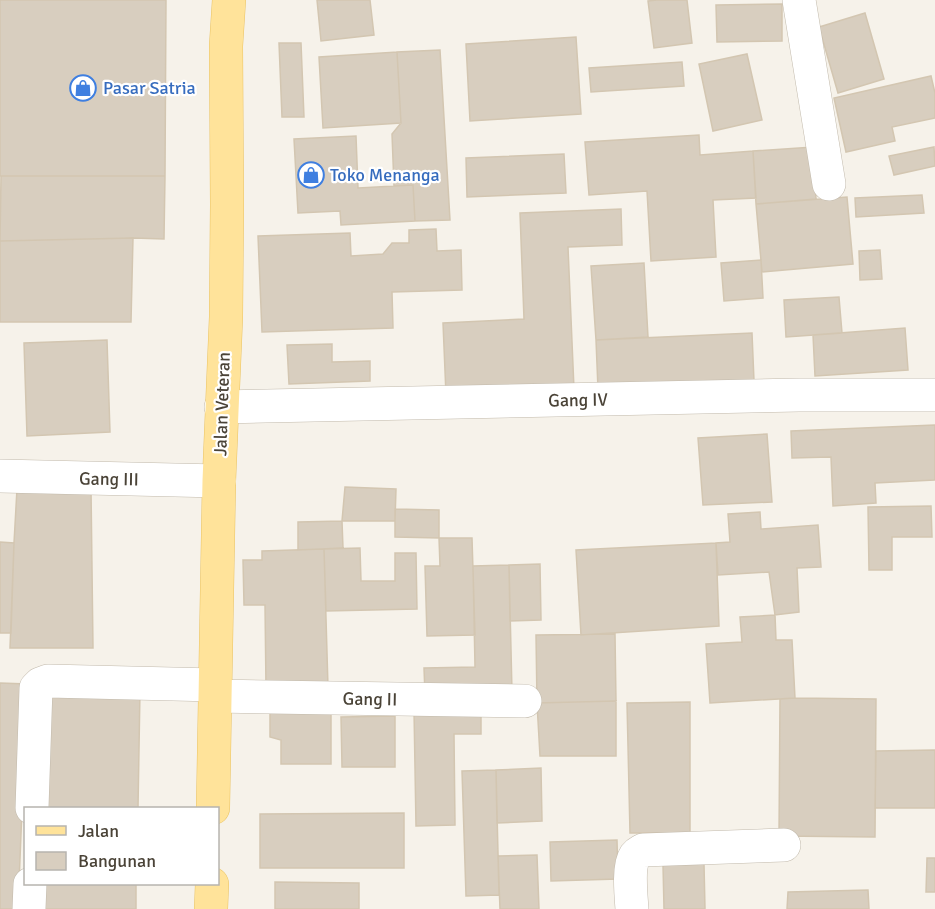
<svg xmlns="http://www.w3.org/2000/svg" width="935" height="909" font-family="Signika,sans-serif">
  <style>
    .building { fill: #d8cebf; stroke: #d3c6b1; stroke-width: 1.5 }
    .lines { fill: none; stroke-linecap: round; stroke-linejoin: round }
    .minor-casing { stroke: #c2baac; stroke-width: 34 }
    .major-casing { stroke: #eac363; stroke-width: 34 }
    .minor { stroke: #fff; stroke-width: 33 }
    .major { stroke: #ffe39a; stroke-width: 33 }
    .labels { text-anchor: middle; stroke-width: 4.5; stroke-linejoin: round; paint-order: stroke }
    .shop-label { font-size: 18px; fill: #366cbe; stroke: #fff; text-anchor: start }
    .street-label { font-size: 18px; fill: #4a4337; stroke: #fff }
  </style>
  <rect width="100%" height="100%" fill="#f6f2ea"/>
  <path class="building" d="M 0,0 L 166,0 L 165,176 L 0,176 Z
    M 317,0 L 370,0 L 374,35 L 321,41 Z
    M 657,0 L 687,0 L 692,43 L 654,48 L 648,1 Z
    M 782,4 L 782,41 L 717,42 L 716,5 Z
    M 865,13 L 884,79 L 838,93 L 819,27 Z
    M 576,37 L 581,114 L 470,121 L 466,44 Z
    M 279,43 L 301,43 L 304,117 L 282,117 Z
    M 440,50 L 450,220 L 415,221 L 413,185 L 394,186 L 392,134 L 401,123 L 397,52 Z
    M 397,52 L 401,123 L 323,128 L 319,57 Z
    M 747,54 L 762,120 L 713,131 L 699,64 Z
    M 682,62 L 684,86 L 591,92 L 589,68 Z
    M 931,76 L 935,93 L 935,118 L 892,127 L 895,141 L 846,152 L 834,98 Z
    M 699,135 L 700,155 L 753,151 L 756,198 L 713,200 L 716,257 L 651,261 L 647,191 L 589,195 L 585,142 Z
    M 356,136 L 358,188 L 413,185 L 415,221 L 341,225 L 340,211 L 298,213 L 294,139 Z
    M 813,147 L 816,199 L 756,204 L 753,151 Z
    M 934,147 L 935,166 L 894,175 L 889,156 Z
    M 564,154 L 566,193 L 467,197 L 466,158 Z
    M 1,176 L 165,176 L 164,239 L 133,238 L 0,241 Z
    M 922,195 L 924,213 L 856,217 L 855,198 Z
    M 847,197 L 853,264 L 762,272 L 756,204 Z
    M 621,209 L 622,245 L 568,247 L 574,389 L 446,395 L 443,323 L 524,319 L 520,213 Z
    M 436,229 L 437,251 L 461,250 L 462,290 L 392,292 L 393,328 L 262,332 L 258,236 L 350,233 L 351,256 L 383,254 L 392,243 L 409,243 L 409,230 Z
    M 133,238 L 131,322 L 0,322 L 0,241 Z
    M 880,250 L 882,279 L 860,280 L 859,251 Z
    M 761,260 L 763,298 L 724,301 L 721,263 Z
    M 644,263 L 648,337 L 596,340 L 591,266 Z
    M 839,297 L 842,333 L 786,337 L 784,300 Z
    M 905,328 L 908,370 L 815,376 L 813,335 Z
    M 752,333 L 754,381 L 598,389 L 596,340 Z
    M 107,340 L 110,432 L 27,436 L 24,343 Z
    M 332,344 L 332,362 L 370,361 L 370,381 L 289,384 L 287,345 Z
    M 935,425 L 935,480 L 875,483 L 876,503 L 833,506 L 831,457 L 792,458 L 791,431 Z
    M 767,434 L 772,502 L 703,505 L 698,438 Z
    M 345,487 L 396,489 L 395,521 L 342,521 Z
    M 91,488 L 93,648 L 10,648 L 14,543 L 17,489 Z
    M 931,506 L 932,537 L 892,537 L 892,570 L 869,570 L 868,507 Z
    M 395,509 L 439,510 L 439,538 L 395,537 Z
    M 760,512 L 761,529 L 818,525 L 821,567 L 797,568 L 799,612 L 775,615 L 769,572 L 718,575 L 716,543 L 730,542 L 728,514 Z
    M 342,521 L 343,548 L 298,550 L 298,522 Z
    M 439,538 L 472,538 L 475,635 L 427,636 L 425,566 L 440,566 Z
    M 0,542 L 14,543 L 11,633 L 0,633 Z
    M 716,543 L 719,626 L 581,635 L 576,550 Z
    M 360,548 L 361,581 L 395,581 L 395,553 L 416,553 L 417,609 L 326,611 L 324,549 Z
    M 324,549 L 328,687 L 266,688 L 265,605 L 244,605 L 243,560 L 262,560 L 262,551 Z
    M 540,564 L 541,620 L 510,621 L 509,565 Z
    M 509,565 L 512,692 L 425,694 L 424,668 L 475,667 L 473,566 Z
    M 775,615 L 776,640 L 792,640 L 795,698 L 710,703 L 706,644 L 742,642 L 740,617 Z
    M 615,634 L 616,701 L 537,703 L 536,635 Z
    M 0,683 L 27,684 L 18,909 L 0,909 Z
    M 43,688 L 140,690 L 138,808 L 41,808 Z
    M 795,698 L 876,699 L 875,837 L 779,836 L 780,699 Z
    M 616,701 L 616,756 L 540,756 L 537,703 Z
    M 270,702 L 331,703 L 331,764 L 281,764 L 281,740 L 270,737 Z
    M 690,702 L 690,833 L 630,833 L 627,703 Z
    M 481,709 L 481,734 L 454,734 L 455,825 L 416,826 L 414,710 Z
    M 395,716 L 395,767 L 342,767 L 341,717 Z
    M 935,750 L 935,808 L 875,808 L 876,751 Z
    M 541,768 L 542,821 L 497,823 L 496,770 Z
    M 496,770 L 499,895 L 466,896 L 462,771 Z
    M 404,813 L 404,868 L 260,868 L 260,814 Z
    M 617,840 L 618,879 L 551,881 L 550,842 Z
    M 537,855 L 539,909 L 500,909 L 498,856 Z
    M 927,858 L 935,858 L 935,892 L 926,892 Z
    M 704,864 L 705,909 L 664,909 L 663,865 Z
    M 275,882 L 359,883 L 359,909 L 275,909 Z
    M 40,884 L 136,884 L 136,909 L 39,909 Z
    M 868,890 L 869,909 L 787,909 L 788,892 Z"/>
  <g class="lines">
    <g class="minor-casing">
      <path id="minor" d="M 799,0 L 829,184
        M 221,407 L 799,395 L 935,395
        M 0,476 L 219,481
        M 215,696 L 525,701
        M 32,808 L 36,688 L 40,684 L 48,681 L 215,685
        M 29,909 L 30,884
        M 632,909 C 631,896 628,866 635,856 C 638,852 640,852 643,850 L 784,845"/>
    </g>
    <g class="major-casing">
      <path id="major" d="M 213,808 L 219,481 L 226,317 L 227,205 L 226,46 L 229,0
        M 211,909 L 212,884"/>
    </g>
    <use href="#minor" class="minor"/>
    <use href="#major" class="major"/>
  </g>
  <defs>
    <g id="shop-ring" transform="scale(1.35)"><circle r="9.5" fill="#fff" stroke="#3f7fe0" stroke-width="1.5"/><path d="M-5-2.5h2.3a2.7 3.5 0 0 1 5.4 0H5L5.5 6h-11ZM-1.5-2.5h3a1.5 2.3 0 0 0-3 0Z" fill="#3f7fe0"/></g>
  </defs>
  <g fill-rule="evenodd">
    <use href="#shop-ring" x="83" y="88"/>
    <use href="#shop-ring" x="311" y="175"/>
  </g>
  <g class="labels">
    <g class="shop-label">
      <text x="103" y="94">Pasar Satria</text>
      <text x="330" y="181">Toko Menanga</text>
    </g>
    <g class="street-label">
      <text transform="translate(578 400) rotate(-1)" y="6">Gang IV</text>
      <text transform="translate(222 404) rotate(-88)" y="6">Jalan Veteran</text>
      <text transform="translate(109 479) rotate(1)" y="6">Gang III</text>
      <text transform="translate(370 699) rotate(1)" y="6">Gang II</text>
    </g>
  </g>
  <rect x="24" y="807" width="195" height="78" fill="#ffffff" stroke="#b7b4af" stroke-width="1.5"/>
  <rect x="36" y="826" width="30" height="9" fill="#ffe39a" stroke="#b7b4af" stroke-width="1.5"/>
  <text x="78" y="837" font-size="18" fill="#4a4337">Jalan</text>
  <rect x="36" y="852" width="30" height="18" fill="#d8cebf" stroke="#b7b4af" stroke-width="1.5"/>
  <text x="78" y="867" font-size="18" fill="#4a4337">Bangunan</text>
</svg>
